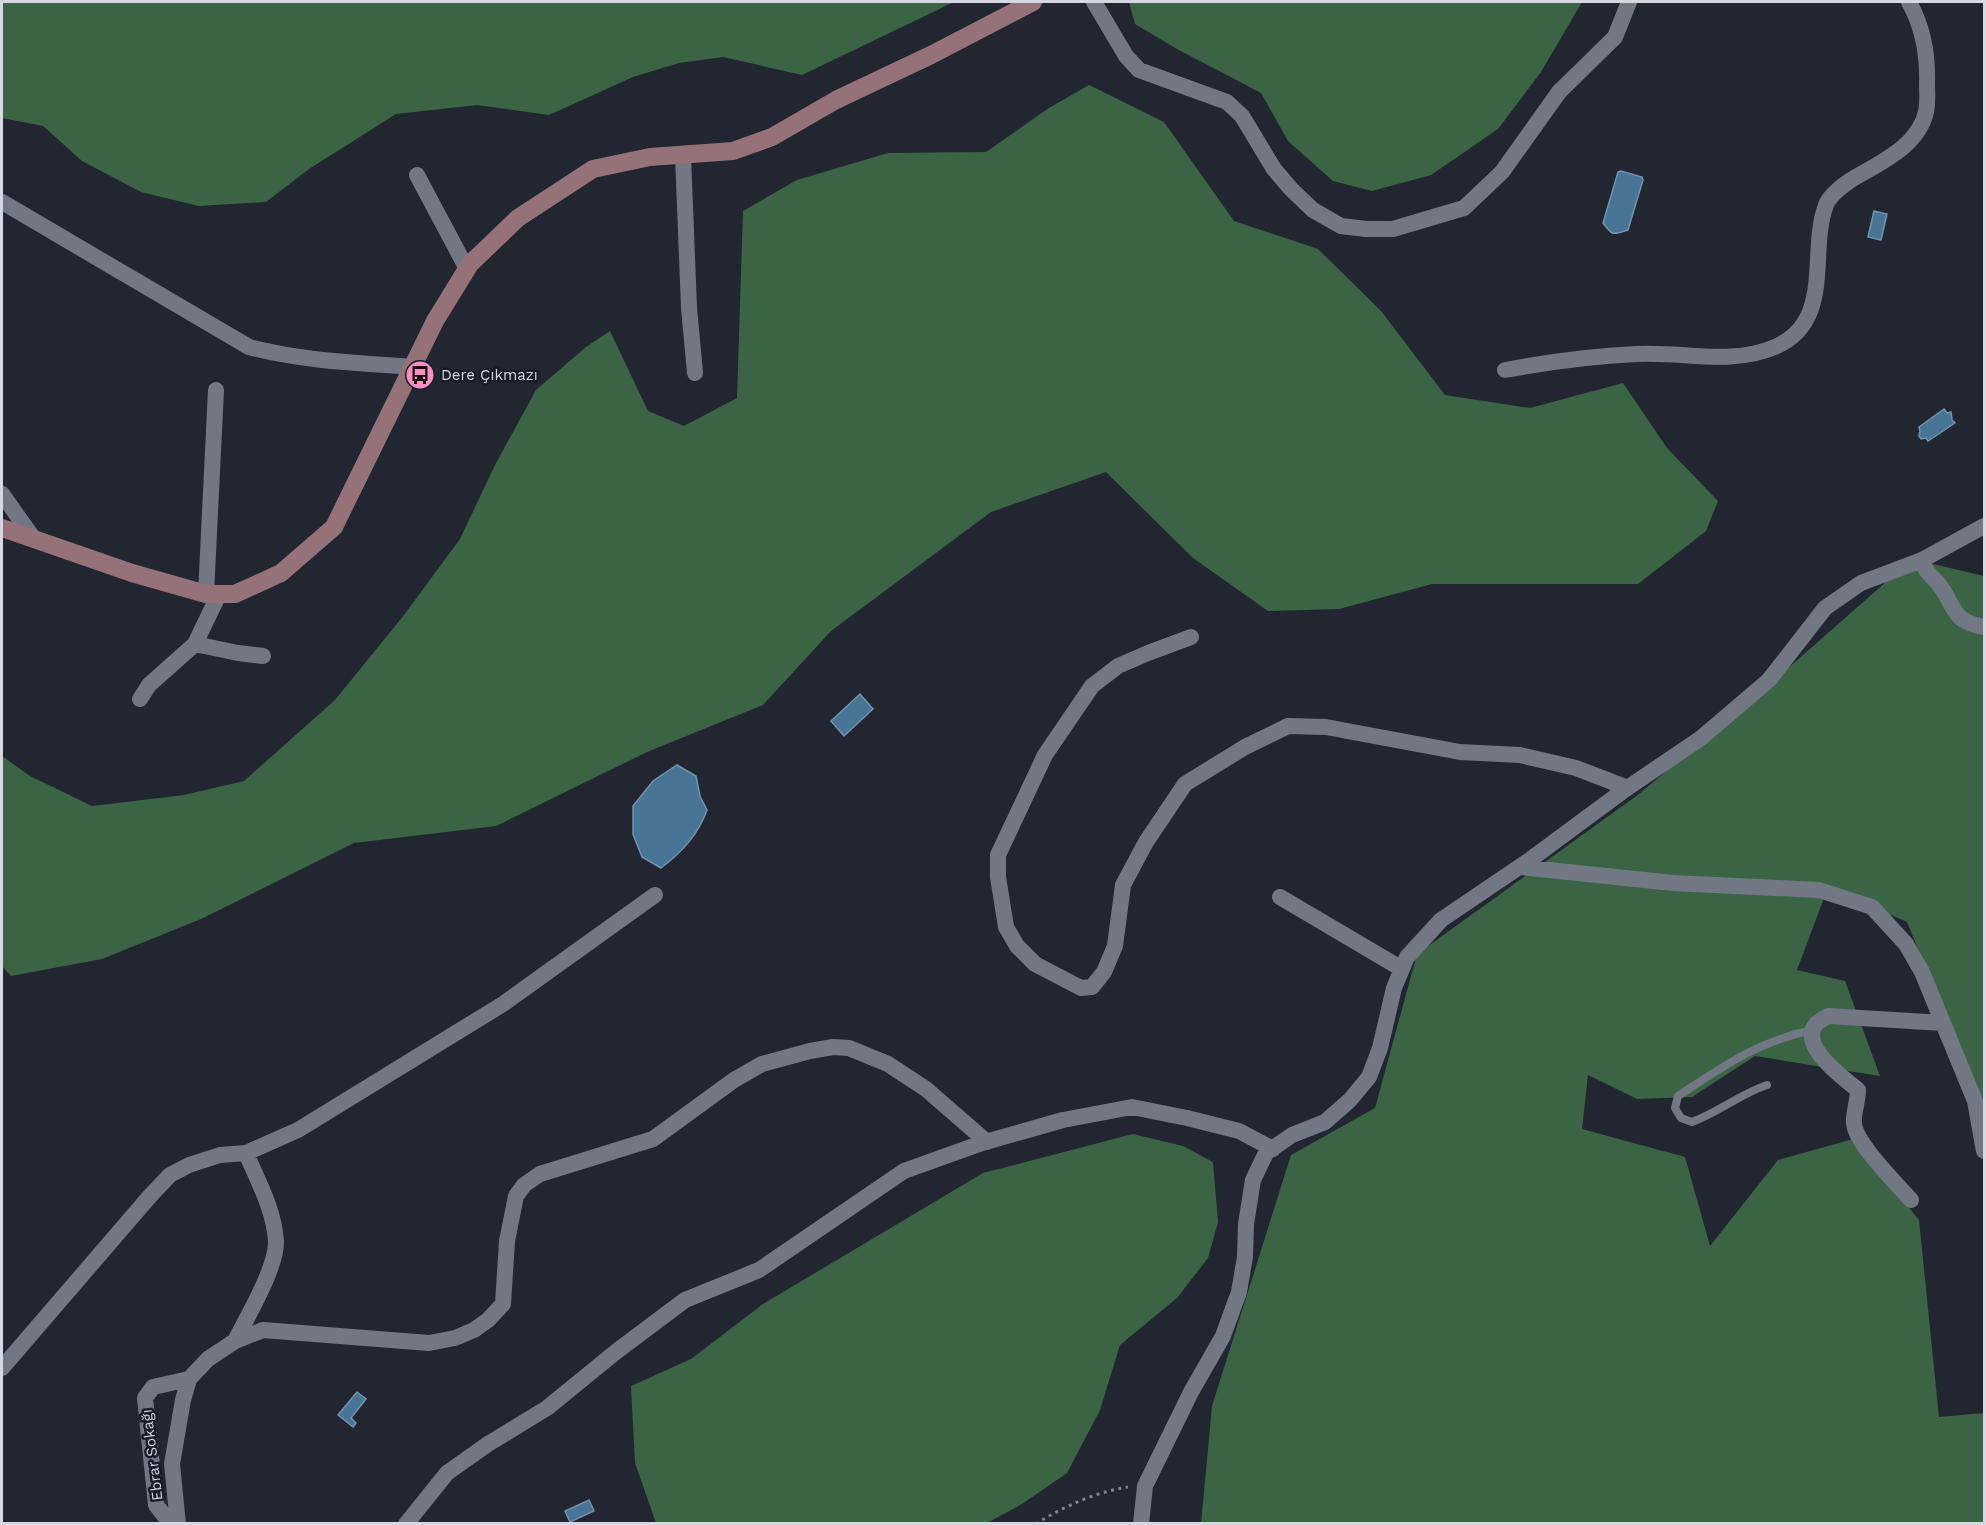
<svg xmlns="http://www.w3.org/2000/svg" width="1986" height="1525" font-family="'Work Sans',sans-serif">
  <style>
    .forest { fill: #3b6444 }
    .water { fill: #487595; stroke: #7293ac; stroke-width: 1.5 }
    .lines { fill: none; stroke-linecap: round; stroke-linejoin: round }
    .path { stroke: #80848d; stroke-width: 3; stroke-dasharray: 3 4.5; stroke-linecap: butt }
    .lane { stroke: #727784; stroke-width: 8 }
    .street { stroke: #727784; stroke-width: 16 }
    .secondary { stroke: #947278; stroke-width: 18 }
    .labels { text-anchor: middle; stroke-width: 5; stroke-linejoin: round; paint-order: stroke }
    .poi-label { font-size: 15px; fill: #d5d8e0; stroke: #191d27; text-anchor: start }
    .street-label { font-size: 15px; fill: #d5d8e0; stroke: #191d27 }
  </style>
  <rect width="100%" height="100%" fill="#222631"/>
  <path class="forest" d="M 2,2 L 954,2 L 802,75 L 723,57 L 679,63 L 633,77 L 549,115 L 477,105 L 396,114 L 309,169 L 266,202 L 199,206 L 141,192 L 82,161 L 43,126 L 2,118 Z
    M 1129,2 L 1582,2 L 1541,72 L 1498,129 L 1431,175 L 1372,191 L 1333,181 L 1288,141 L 1261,93 L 1177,49 L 1135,24 Z
    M 1089,85 L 1164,122 L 1234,221 L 1318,249 L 1381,311 L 1445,395 L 1530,408 L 1623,383 L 1667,448 L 1718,501 L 1706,531 L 1638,584 L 1432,584 L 1339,609 L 1268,611 L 1193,558 L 1106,472 L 991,512 L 831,631 L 763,705 L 647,752 L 496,826 L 354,843 L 201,919 L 102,959 L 11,976 L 2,966 L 2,756 L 30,776 L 92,806 L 184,795 L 244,781 L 335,700 L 404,615 L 460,539 L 495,465 L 536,390 L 586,347 L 610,331 L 648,411 L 684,426 L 737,398 L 743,211 L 797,180 L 888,153 L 986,152 L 1049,108 Z
    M 1912,559 L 1984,576 L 1984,1110 L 1907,922 L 1828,887 L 1797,970 L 1845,981 L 1880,1076 L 1755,1056 L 1692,1097 L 1637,1099 L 1588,1075 L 1582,1129 L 1685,1157 L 1710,1246 L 1778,1160 L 1853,1139 L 1919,1220 L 1939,1417 L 1984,1413 L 1984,1523 L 1201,1524 L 1212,1406 L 1291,1155 L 1375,1108 L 1417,954 L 1639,794 L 1778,677 Z
    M 1133,1134 L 1183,1146 L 1213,1162 L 1218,1222 L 1208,1258 L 1177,1298 L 1120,1345 L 1100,1410 L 1067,1473 L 1022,1504 L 987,1523 L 656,1523 L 635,1463 L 631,1386 L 691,1359 L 763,1304 L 983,1173 Z"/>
  <path class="water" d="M 1621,171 L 1642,177 L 1643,180 L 1628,230 C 1612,235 1613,236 1603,223 L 1618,172 Z
    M 1874,211 L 1887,214 L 1881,240 L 1868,237 Z
    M 1944,409 L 1947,413 L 1951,412 L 1952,420 L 1955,423 L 1928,441 L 1926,438 L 1921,439 L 1919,436 L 1920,431 L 1919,427 Z
    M 860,694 L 873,709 L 844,736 L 831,721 Z
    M 677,765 L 696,776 L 700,796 L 707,810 C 698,835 682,852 661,868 L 642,857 L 633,834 L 633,806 L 653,781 Z
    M 357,1392 L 366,1399 L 351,1418 L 356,1423 L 353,1427 L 338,1415 Z
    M 589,1500 L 594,1511 L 570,1522 L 565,1511 Z"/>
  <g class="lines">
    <path class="path" d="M 1036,1524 C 1064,1506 1096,1492 1128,1487"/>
    <path class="lane" d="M 1767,1085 C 1740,1094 1719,1112 1692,1122 L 1681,1118 L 1675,1108 L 1678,1096 C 1722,1067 1760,1040 1813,1030"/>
    <path class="street" d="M 1094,2 L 1126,56 L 1139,70 L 1227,102 L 1242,116 L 1274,169 L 1291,189 L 1313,210 L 1341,226 L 1366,229 L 1393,229 L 1464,208 L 1502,172 L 1559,92 L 1615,37 L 1629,2
      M 683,155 L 689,308 L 695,373
      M 417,175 L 467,269
      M 2,202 L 249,347 C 302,361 358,363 413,367
      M 1505,370 C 1548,362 1592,356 1636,354 C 1683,351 1730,366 1775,347 C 1835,321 1808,252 1826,205 C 1830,195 1842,186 1851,180 C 1879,163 1918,147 1926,112 C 1928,103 1927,93 1927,84 C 1928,55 1923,27 1909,2
      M 2,494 L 34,539
      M 1984,526 L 1922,560 C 1925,572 1931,575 1938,583 C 1956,606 1950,621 1984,627
      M 206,594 L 216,390
      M 1191,637 L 1148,653 L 1118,666 L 1092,686 L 1045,755 L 998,855 L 998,877 L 1006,927 L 1017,946 L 1035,964 L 1081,988 L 1092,987 L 1104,972 L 1115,946 L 1123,885 L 1146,842 L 1185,784 L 1245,747 L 1288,726 L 1326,727 L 1460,752 L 1520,755 L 1576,768 L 1628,788
      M 195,644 L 238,653 L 263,656
      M 140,699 L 149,685 L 195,644 L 219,594
      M 1520,867 L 1673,883 L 1819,890 L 1872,907 L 1906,944 L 1922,972 L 1975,1101 L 1984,1151
      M 1280,897 L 1402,969
      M 1911,1200 C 1897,1184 1855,1143 1854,1123 C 1853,1114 1858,1101 1858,1090 C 1844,1078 1798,1046 1816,1024 C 1819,1021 1825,1018 1828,1016 L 1943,1023
      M 235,1341 C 247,1317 277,1267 276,1241 C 274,1210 258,1181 246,1153
      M 2,1368 L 150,1196 L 170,1175 L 189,1165 L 220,1155 L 246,1153 L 298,1130 L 503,1004 L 655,895
      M 171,1524 L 156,1505 L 145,1398 L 153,1387 L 189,1379
      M 178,1524 L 172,1464 L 183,1400 L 189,1379 L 208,1359 L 235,1341 L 263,1330 L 429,1343 L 455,1338 L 474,1330 L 488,1320 L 503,1304 L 507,1241 L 516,1196 L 524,1185 L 540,1174 L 653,1139 L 734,1080 L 762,1064 L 810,1051 L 833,1047 L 849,1048 L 888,1064 L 926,1089 L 987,1142
      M 406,1524 L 447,1473 L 488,1444 L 547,1408 L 617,1351 L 685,1300 L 759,1270 L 904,1171 L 982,1143 L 1063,1120 L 1132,1107 L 1187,1118 L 1239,1131 L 1273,1149
      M 1141,1524 L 1145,1486 L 1191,1392 L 1223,1336 L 1239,1292 L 1245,1257 L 1246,1224 L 1253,1180 L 1266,1153 L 1292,1135 L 1325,1122 L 1350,1100 L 1369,1077 L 1380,1048 L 1394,988 L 1407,957 L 1441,920 L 1531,859 L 1623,791 L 1701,738 L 1769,680 L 1825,608 L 1861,583 L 1922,560"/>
    <path class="secondary" d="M 2,528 L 132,573 L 206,594 L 235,594 L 281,573 L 334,527 L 435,321 L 470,264 L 518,218 L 593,169 L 650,157 L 733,151 L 772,137 L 836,100 L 931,55 L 1033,2"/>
  </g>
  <defs>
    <g id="bus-disc" transform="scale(1.5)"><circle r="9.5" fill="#fd8ec0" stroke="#191d27"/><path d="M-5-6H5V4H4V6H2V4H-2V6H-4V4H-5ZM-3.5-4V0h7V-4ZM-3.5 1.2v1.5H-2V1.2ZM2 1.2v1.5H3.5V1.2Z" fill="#111"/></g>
  </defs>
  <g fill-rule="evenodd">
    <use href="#bus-disc" x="420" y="375"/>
  </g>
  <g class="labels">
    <g class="poi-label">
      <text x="441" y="380">Dere Çıkmazı</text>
    </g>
    <g class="street-label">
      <text transform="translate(152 1455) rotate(-97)" y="5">Ebrar Sokağı</text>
    </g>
  </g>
  <rect width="1986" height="1525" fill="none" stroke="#d5d8e0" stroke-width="6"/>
</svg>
